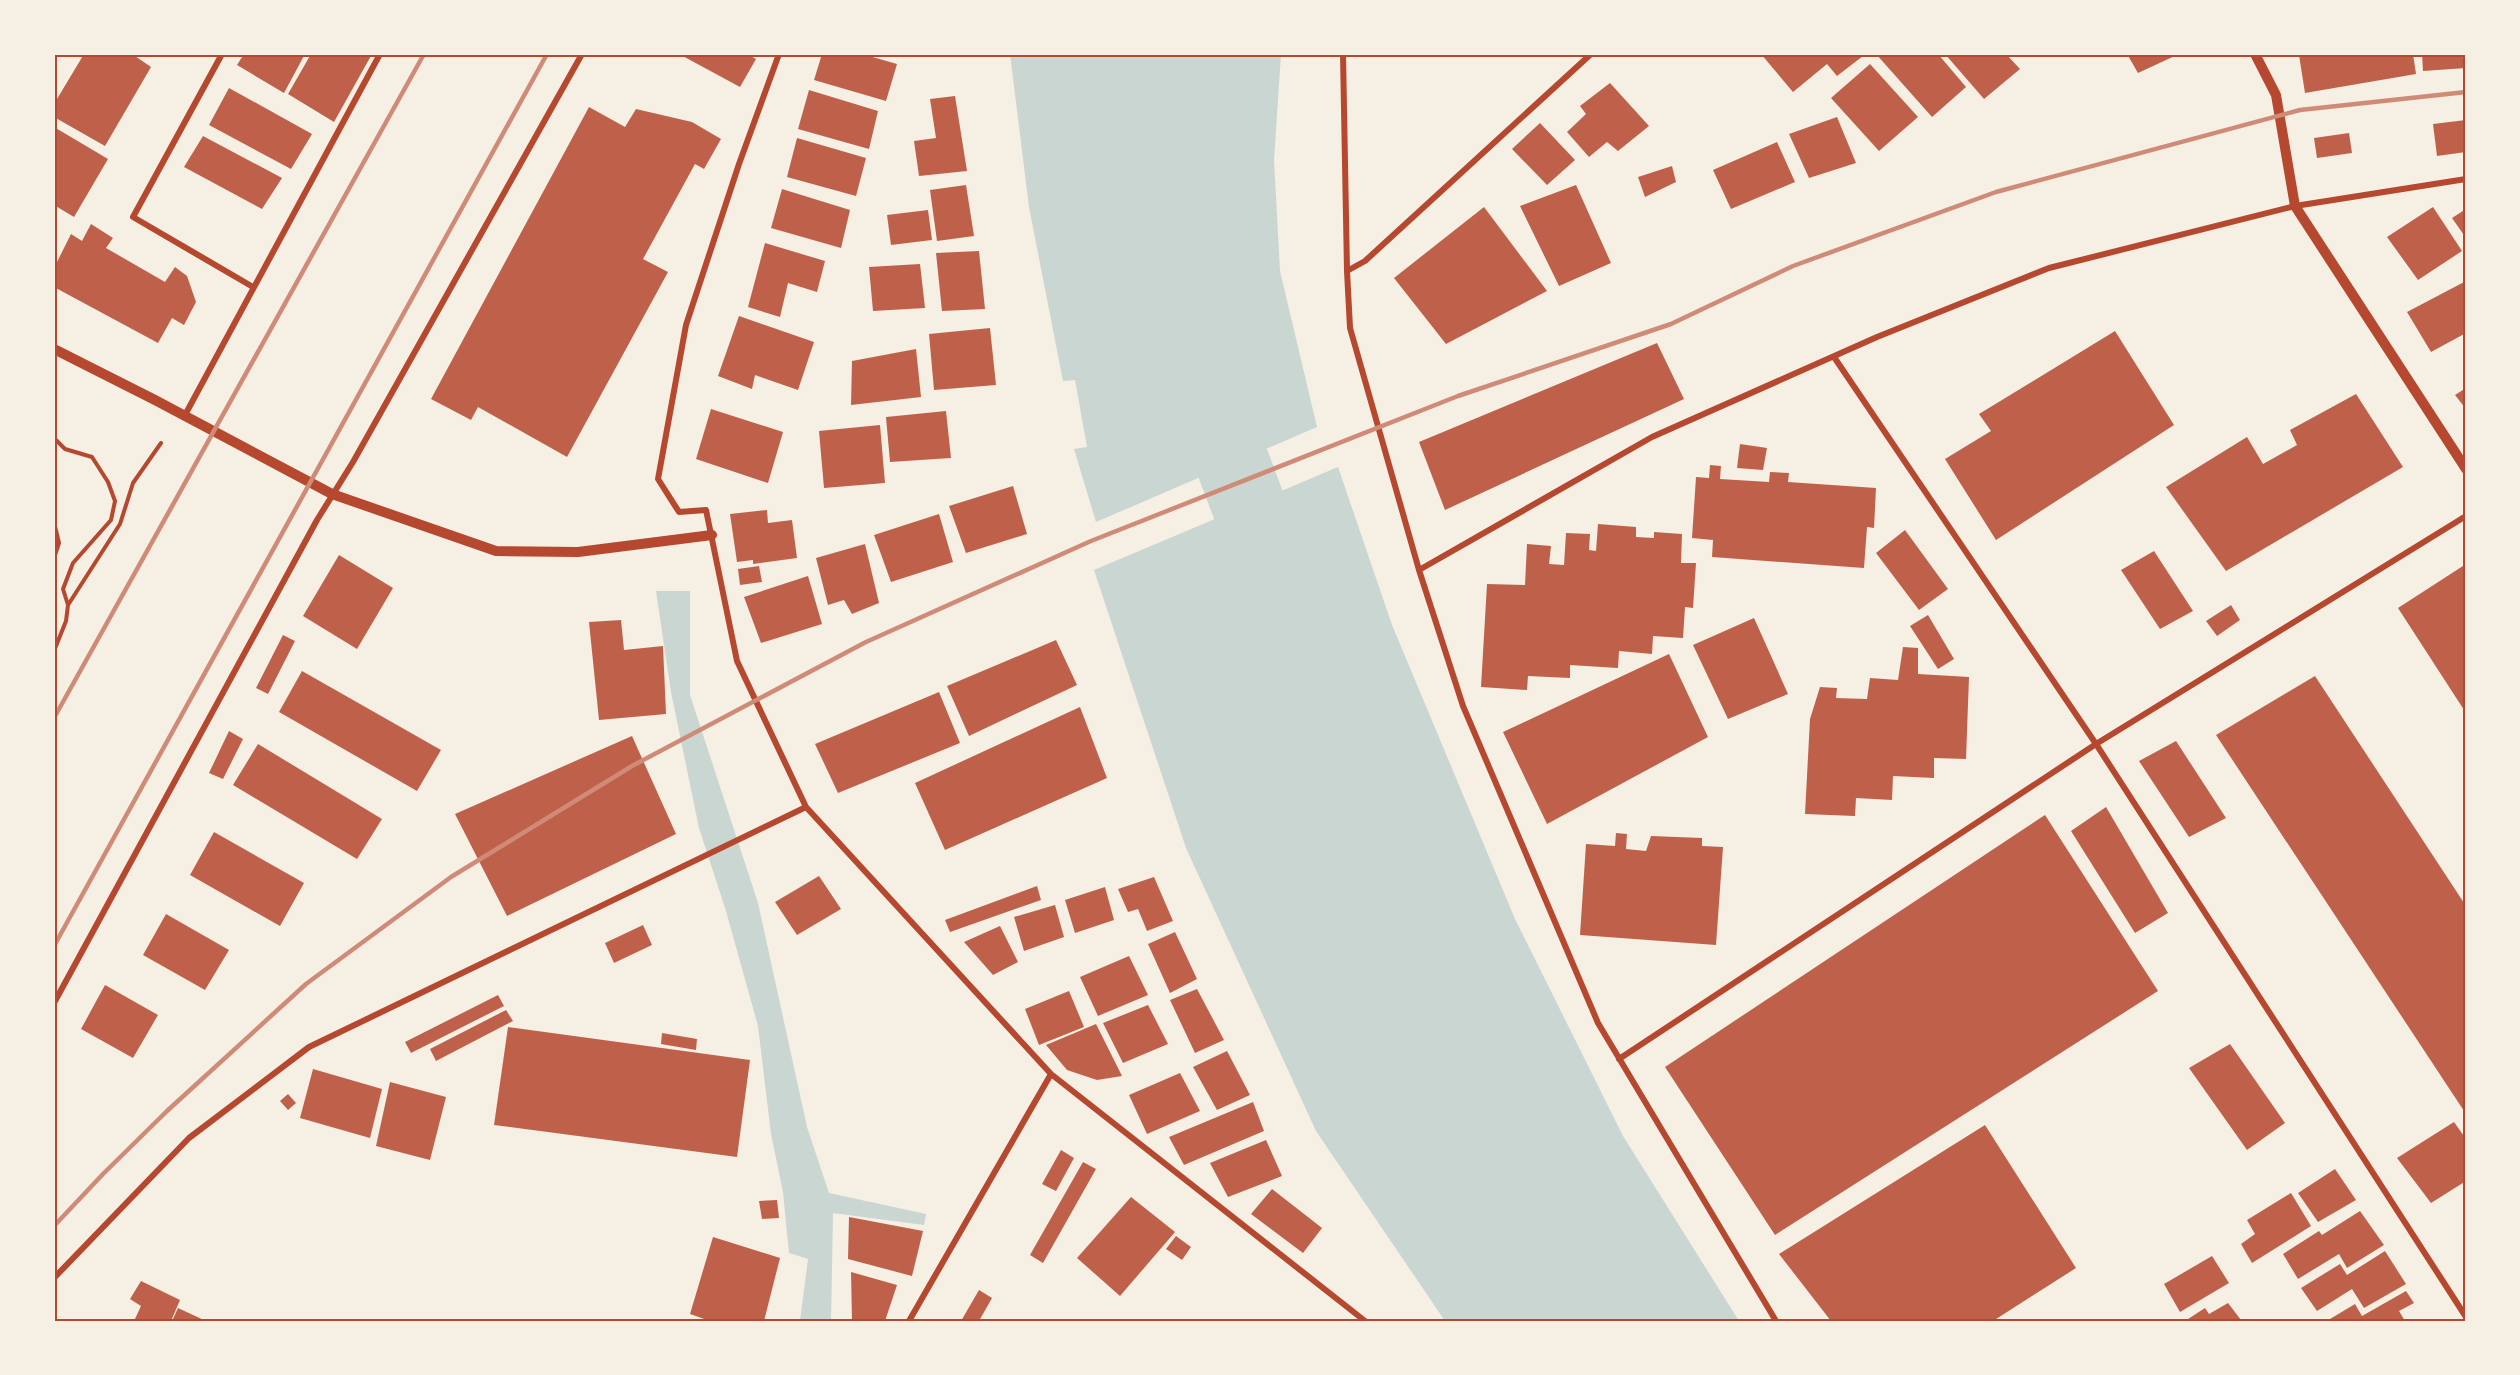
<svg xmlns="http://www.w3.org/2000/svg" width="2520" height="1375" font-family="Rubik,sans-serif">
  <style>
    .water { fill: #c9d6d2 }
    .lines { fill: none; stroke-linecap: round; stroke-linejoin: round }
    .river { stroke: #c9d6d2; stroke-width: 74 }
    .building { fill: #bf614a }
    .path { stroke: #b5482f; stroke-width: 4 }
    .minor { stroke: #b5482f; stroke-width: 6 }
    .tertiary { stroke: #b5482f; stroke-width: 10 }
    .rail { stroke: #cf8b77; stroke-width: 4.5 }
    .neatline { fill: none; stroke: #b5482f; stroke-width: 2 }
  </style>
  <rect width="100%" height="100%" fill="#f6efe4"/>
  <path class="water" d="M 1010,54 L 1281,54 L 1274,160 L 1280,271 L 1317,427 L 1096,522 L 1074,449 L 1087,447 L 1075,380 L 1063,381 L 1029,207 Z
    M 1338,467 L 1392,625 L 1515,919 L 1623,1136 L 1739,1321 L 1445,1321 L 1316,1131 L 1186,848 L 1094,570 Z
    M 656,591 L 690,591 L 690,695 L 758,903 L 807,1127 L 829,1193 L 926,1214 L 924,1225 L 833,1213 L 831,1321 L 800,1321 L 808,1259 L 789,1253 L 783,1192 L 771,1134 L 758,1026 L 726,911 L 699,828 L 671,692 Z"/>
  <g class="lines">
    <path class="river" d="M 1197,368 L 1284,600"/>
  </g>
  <path class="building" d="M 84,54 L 132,54 L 151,67 L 105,146 L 54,117 L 54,104 Z
    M 244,54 L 305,54 L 284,93 L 237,65 Z
    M 311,54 L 372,54 L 334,122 L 288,94 Z
    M 679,54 L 747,54 L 756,59 L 740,87 Z
    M 822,54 L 862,54 L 897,64 L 886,101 L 814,80 Z
    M 1761,54 L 1861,54 L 1863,56 L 1837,76 L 1827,64 L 1793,92 Z
    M 1876,54 L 1938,54 L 1966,87 L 1932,117 Z
    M 1945,54 L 2006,54 L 2020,69 L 1984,99 Z
    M 2127,54 L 2179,54 L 2138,73 Z
    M 2306,54 L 2413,54 L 2416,74 L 2305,93 L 2299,55 Z
    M 2422,54 L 2466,54 L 2466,68 L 2423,71 Z
    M 1870,64 L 1918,117 L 1879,151 L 1831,98 Z
    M 1610,83 L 1649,126 L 1618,151 L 1607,142 L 1589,157 L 1567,132 L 1586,114 L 1580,106 Z
    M 229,88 L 312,134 L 291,169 L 209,125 Z
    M 809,90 L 878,111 L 869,149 L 798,129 Z
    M 955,96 L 967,171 L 919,176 L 914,141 L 936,138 L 930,99 Z
    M 589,107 L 625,127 L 636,109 L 692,122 L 721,139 L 704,169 L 695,164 L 643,259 L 668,272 L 567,457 L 478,407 L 471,420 L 431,399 Z
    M 1837,117 L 1856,163 L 1809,178 L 1789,134 Z
    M 2466,120 L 2466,152 L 2437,156 L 2433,124 Z
    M 1540,123 L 1575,160 L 1547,185 L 1512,149 Z
    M 54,127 L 108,159 L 74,217 L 54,205 Z
    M 2349,133 L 2352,153 L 2317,158 L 2314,138 Z
    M 203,136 L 282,178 L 262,209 L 184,167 Z
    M 797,138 L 866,158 L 856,196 L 787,177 Z
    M 1777,142 L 1795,182 L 1731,209 L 1713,170 Z
    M 1672,166 L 1676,182 L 1645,197 L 1638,177 Z
    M 966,185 L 974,236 L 937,241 L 930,190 Z
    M 1576,185 L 1611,263 L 1559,286 L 1520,206 Z
    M 782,189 L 850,210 L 841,248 L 771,228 Z
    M 1484,207 L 1547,291 L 1446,344 L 1394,278 Z
    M 2433,207 L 2462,251 L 2418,280 L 2387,237 Z
    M 2466,209 L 2466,238 L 2452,218 Z
    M 928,210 L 932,240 L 891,245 L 887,215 Z
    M 91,224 L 113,238 L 106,248 L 165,282 L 175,267 L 187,276 L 196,302 L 184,325 L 172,318 L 158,343 L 54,287 L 54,268 L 71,234 L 82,241 Z
    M 765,243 L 825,261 L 817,292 L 788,283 L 780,317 L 748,307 Z
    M 979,251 L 985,309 L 942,311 L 936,253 Z
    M 920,264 L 925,308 L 873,311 L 869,267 Z
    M 2466,281 L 2466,333 L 2431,352 L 2407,312 Z
    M 739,316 L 814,342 L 798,390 L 755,375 L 752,389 L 718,376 Z
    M 990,328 L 996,385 L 934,390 L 929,334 Z
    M 2115,331 L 2174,425 L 1996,540 L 1945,459 L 1991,431 L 1979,414 Z
    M 1657,343 L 1684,399 L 1445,510 L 1419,442 Z
    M 916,349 L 921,397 L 851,405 L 852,361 Z
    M 2466,388 L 2466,409 L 2455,395 Z
    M 2356,394 L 2403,467 L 2226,571 L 2166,487 L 2247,437 L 2263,464 L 2297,445 L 2290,430 Z
    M 711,409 L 783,432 L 768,483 L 696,459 Z
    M 946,411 L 951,458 L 890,462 L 886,417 Z
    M 880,425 L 885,483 L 824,488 L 819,431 Z
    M 1740,444 L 1767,448 L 1763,470 L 1737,468 Z
    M 1710,465 L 1721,466 L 1720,479 L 1769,482 L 1770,472 L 1789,473 L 1788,482 L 1876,488 L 1874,528 L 1867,527 L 1864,568 L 1712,557 L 1713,540 L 1692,538 L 1696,477 L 1709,478 Z
    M 1013,486 L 1027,534 L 966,553 L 949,506 Z
    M 767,510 L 768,523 L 792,520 L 797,558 L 753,564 L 753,560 L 737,562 L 730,514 Z
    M 939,514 L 953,562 L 891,582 L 874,535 Z
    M 1598,524 L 1636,527 L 1636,537 L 1654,538 L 1654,532 L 1682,534 L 1681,563 L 1696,563 L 1693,608 L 1685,607 L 1683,638 L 1653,636 L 1652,654 L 1619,651 L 1618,668 L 1570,665 L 1570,678 L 1528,676 L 1527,690 L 1481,687 L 1487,584 L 1525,585 L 1527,544 L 1551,546 L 1549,564 L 1564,565 L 1566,533 L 1590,534 L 1589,550 L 1596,551 Z
    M 1905,530 L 1948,589 L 1919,610 L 1876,553 Z
    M 865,544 L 879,603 L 852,614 L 844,600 L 828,605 L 816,558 Z
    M 2154,551 L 2193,611 L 2160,629 L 2121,570 Z
    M 339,555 L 393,588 L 357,649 L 303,616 Z
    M 2466,564 L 2466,713 L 2398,608 Z
    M 759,566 L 762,582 L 740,585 L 738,569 Z
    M 808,576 L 822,624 L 761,643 L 744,597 Z
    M 2231,605 L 2240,620 L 2217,636 L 2206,621 Z
    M 1928,615 L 1954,659 L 1938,669 L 1910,626 Z
    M 1754,618 L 1788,694 L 1728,719 L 1693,645 Z
    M 621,620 L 624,650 L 663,646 L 666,714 L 599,720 L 589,622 Z
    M 283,635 L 295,641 L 268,694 L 256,688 Z
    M 1056,640 L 1077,685 L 969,736 L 947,686 Z
    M 1903,647 L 1918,648 L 1918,674 L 1969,677 L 1966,759 L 1934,758 L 1934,778 L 1893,776 L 1892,800 L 1856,798 L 1855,816 L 1805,814 L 1810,719 L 1820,687 L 1837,688 L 1836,698 L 1867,699 L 1870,678 L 1898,680 Z
    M 1669,654 L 1708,737 L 1547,824 L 1503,732 Z
    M 302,671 L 441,750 L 417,791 L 279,712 Z
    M 2315,676 L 2466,906 L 2466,1114 L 2216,735 Z
    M 939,692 L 960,743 L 838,793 L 815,744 Z
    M 1080,707 L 1107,778 L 945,850 L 915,783 Z
    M 229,731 L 243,739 L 223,779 L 209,773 Z
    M 632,736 L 676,834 L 507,916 L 455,814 Z
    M 2176,741 L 2226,818 L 2189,837 L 2139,761 Z
    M 258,744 L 382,819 L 357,859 L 233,785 Z
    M 2106,807 L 2168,913 L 2135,933 L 2071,831 Z
    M 2045,815 L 2158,991 L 1775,1235 L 1665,1067 Z
    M 214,832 L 304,883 L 280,926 L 190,875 Z
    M 1616,833 L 1627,834 L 1626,849 L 1646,851 L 1651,836 L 1702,838 L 1702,846 L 1723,847 L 1716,945 L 1580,935 L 1586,844 L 1615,846 Z
    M 819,876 L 841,909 L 797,935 L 775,902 Z
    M 1154,877 L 1173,921 L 1147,931 L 1138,909 L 1128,912 L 1118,889 Z
    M 1037,886 L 1041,900 L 950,932 L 945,920 Z
    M 1105,887 L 1114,920 L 1075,933 L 1065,900 Z
    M 1055,905 L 1064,937 L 1024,951 L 1014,917 Z
    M 166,914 L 229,950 L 205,990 L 143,955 Z
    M 643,925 L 652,945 L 614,963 L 605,943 Z
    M 1000,926 L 1018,962 L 993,975 L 964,942 Z
    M 1175,932 L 1197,979 L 1170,993 L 1148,944 Z
    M 1129,956 L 1148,995 L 1098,1016 L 1080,977 Z
    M 105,985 L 158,1015 L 133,1058 L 81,1029 Z
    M 1197,989 L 1224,1040 L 1195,1053 L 1170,1000 Z
    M 1069,991 L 1084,1027 L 1039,1045 L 1025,1009 Z
    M 498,995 L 504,1006 L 411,1053 L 405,1042 Z
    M 1148,1005 L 1168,1044 L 1123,1063 L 1103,1023 Z
    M 506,1010 L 513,1021 L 436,1061 L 430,1049 Z
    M 1096,1024 L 1122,1076 L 1097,1080 L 1067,1070 L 1046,1045 Z
    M 508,1027 L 750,1060 L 737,1157 L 494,1125 Z
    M 662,1033 L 697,1039 L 696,1050 L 661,1044 Z
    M 2230,1044 L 2285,1123 L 2247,1150 L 2189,1068 Z
    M 1227,1051 L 1250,1095 L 1217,1110 L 1193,1067 Z
    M 313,1069 L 382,1089 L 370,1138 L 300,1118 Z
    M 1180,1073 L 1200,1111 L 1147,1134 L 1129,1095 Z
    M 390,1082 L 446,1097 L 430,1160 L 376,1146 Z
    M 288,1094 L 296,1103 L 288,1110 L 280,1101 Z
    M 1253,1102 L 1264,1131 L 1184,1165 L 1169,1137 Z
    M 2454,1122 L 2466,1139 L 2466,1181 L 2431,1203 L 2397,1158 Z
    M 1985,1125 L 2076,1268 L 1993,1321 L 1831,1321 L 1779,1254 Z
    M 1266,1140 L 1282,1176 L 1228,1197 L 1210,1163 Z
    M 1061,1150 L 1074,1158 L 1056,1191 L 1042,1184 Z
    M 1083,1162 L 1096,1169 L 1043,1263 L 1030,1255 Z
    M 2335,1169 L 2356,1200 L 2318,1222 L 2298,1193 Z
    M 1272,1189 L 1322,1228 L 1303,1253 L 1251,1214 Z
    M 2291,1193 L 2311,1226 L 2252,1263 L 2241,1244 L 2255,1234 L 2247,1220 Z
    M 1131,1197 L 1175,1232 L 1120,1296 L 1077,1258 Z
    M 777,1200 L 779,1218 L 762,1219 L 759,1201 Z
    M 2360,1211 L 2384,1245 L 2347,1268 L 2339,1254 L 2298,1279 L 2283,1254 L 2319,1231 L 2322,1235 Z
    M 849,1217 L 923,1231 L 912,1276 L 848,1259 Z
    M 1176,1236 L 1191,1247 L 1182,1260 L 1166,1249 Z
    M 713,1237 L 780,1258 L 764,1321 L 710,1321 L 690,1314 Z
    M 2385,1251 L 2406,1284 L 2364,1308 L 2352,1289 L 2317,1311 L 2301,1288 L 2340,1264 L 2347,1275 Z
    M 2212,1256 L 2229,1283 L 2180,1312 L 2164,1284 Z
    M 851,1272 L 897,1285 L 885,1321 L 852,1321 Z
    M 141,1281 L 180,1300 L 171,1321 L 134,1321 L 141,1306 L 130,1299 Z
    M 979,1290 L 992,1298 L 979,1321 L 961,1321 Z
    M 2406,1291 L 2414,1303 L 2399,1311 L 2405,1321 L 2331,1321 L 2330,1319 L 2355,1304 L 2362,1316 Z
    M 2228,1303 L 2241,1320 L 2185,1321 L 2205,1308 L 2209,1314 Z
    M 178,1308 L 206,1321 L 172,1321 Z"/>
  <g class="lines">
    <path class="path" d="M 54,438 L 65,449 L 92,457 L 108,482 L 115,501 L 111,520 L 73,563 L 63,589 L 68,605
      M 54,522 L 59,543 L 54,558
      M 54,651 L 66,621 L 68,605 L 120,524 L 133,483 L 161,443"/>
    <path class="minor" d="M 222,54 L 133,217 L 253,287
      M 779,54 L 739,164 L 686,325 L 658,479 L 679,512 L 706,510 L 737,661 L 806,807 L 1051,1074 L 1365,1321
      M 1343,54 L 1347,271 L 1350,328 L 1419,570
      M 1347,271 L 1365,261 L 1591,54
      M 1834,357 L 2096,744 L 2466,1317
      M 185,415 L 380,54
      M 54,1003 L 317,520 L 353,462 L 582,54
      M 1619,1059 L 2096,744 L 2466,516
      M 54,1278 L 189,1138 L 309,1047 L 806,807
      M 909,1321 L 1051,1074
      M 1776,1321 L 1598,1023 L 1463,706 L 1419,570 L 1652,437 L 1877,337 L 2049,268 L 2295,206 L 2466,179"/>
    <path class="tertiary" d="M 2255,54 L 2276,95 L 2295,206 L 2466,469
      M 54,349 L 155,400 L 332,494 L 496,551 L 578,552 L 712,535"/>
    <path class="rail" d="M 54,718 L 424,54
      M 54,946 L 547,54
      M 54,1226 L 103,1174 L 167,1111 L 306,984 L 451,877 L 632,766 L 866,642 L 1091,541 L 1458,396 L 1671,324 L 1793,266 L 1996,192 L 2300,110 L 2466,92"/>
  </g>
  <rect width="2520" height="1375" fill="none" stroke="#f6efe4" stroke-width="111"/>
  <rect x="56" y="56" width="2408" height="1264" class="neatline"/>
</svg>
